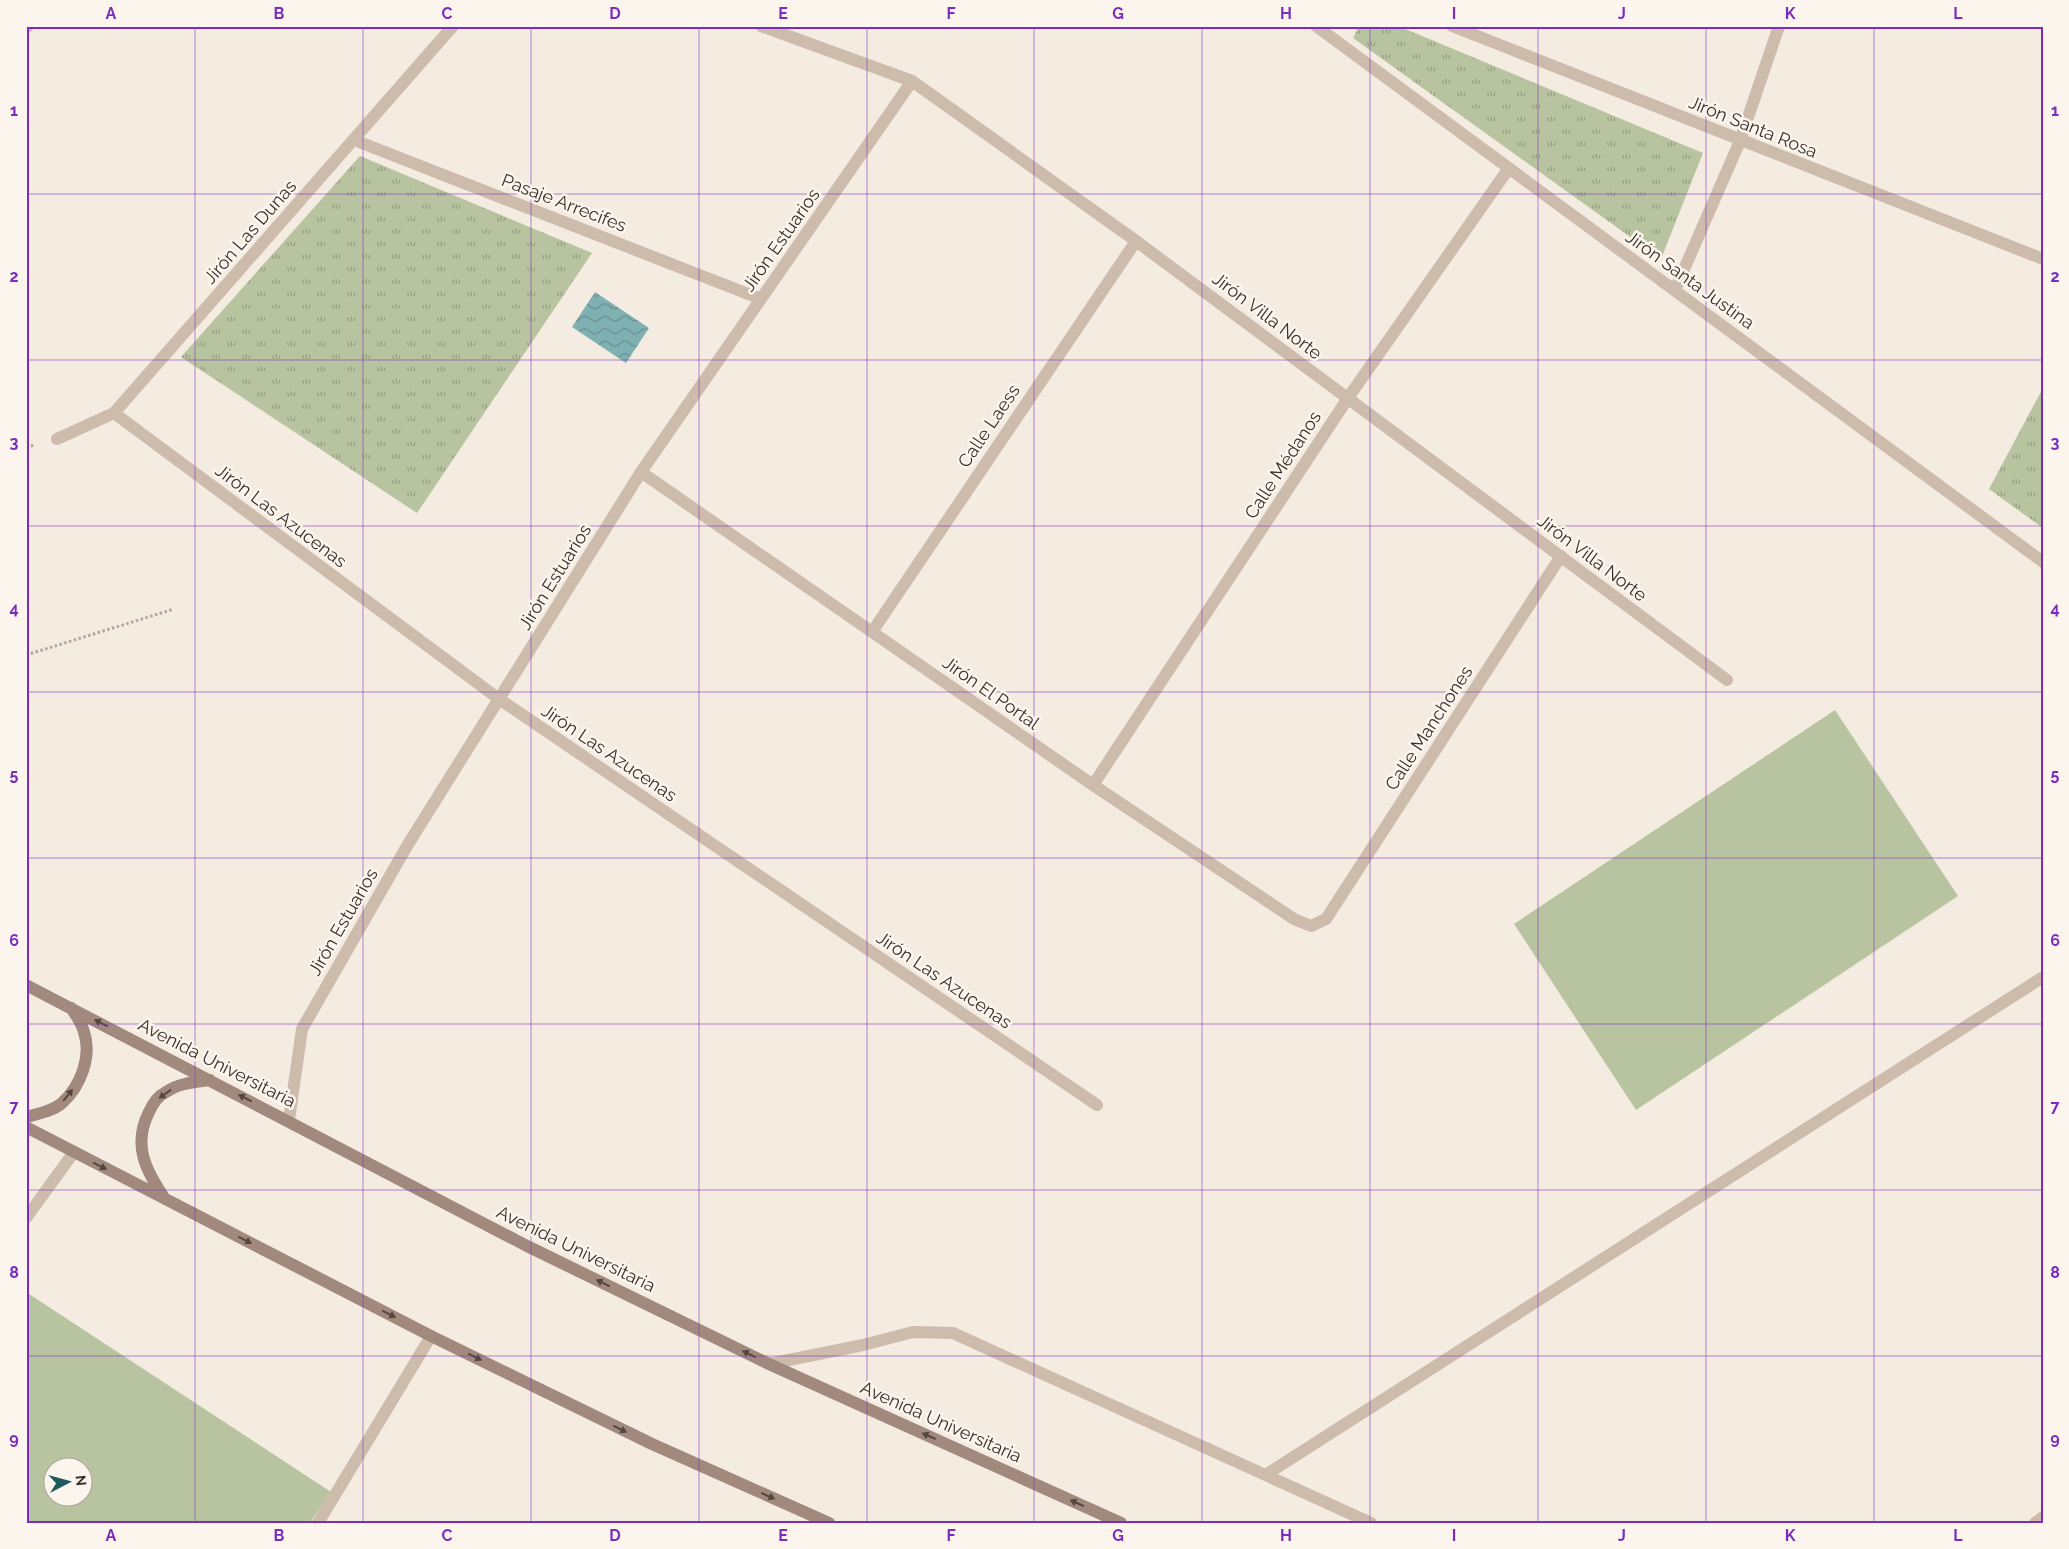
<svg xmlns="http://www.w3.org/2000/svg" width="2069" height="1549" font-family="Raleway,sans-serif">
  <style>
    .grass { fill: #b8c4a0; fill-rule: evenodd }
    .park { fill: url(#park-tufts) }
    .water { fill: url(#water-waves) }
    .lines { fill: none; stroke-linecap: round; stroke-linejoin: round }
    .path { stroke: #b9a596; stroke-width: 3; stroke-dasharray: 2.5 2.5; stroke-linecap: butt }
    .service { stroke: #cdbbac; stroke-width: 12 }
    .minor { stroke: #cdbbac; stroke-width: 12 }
    .secondary { stroke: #a18a7d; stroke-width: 12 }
    .oneway { fill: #544640 }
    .grid { fill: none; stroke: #7b2cbf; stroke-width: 1; stroke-opacity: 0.55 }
    .labels { text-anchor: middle; stroke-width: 5; stroke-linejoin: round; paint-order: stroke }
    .street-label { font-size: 18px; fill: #3b302b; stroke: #fbf5ee }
    .neatline { fill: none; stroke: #7b2cbf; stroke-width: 2 }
    .grid-label { font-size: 16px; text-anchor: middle; font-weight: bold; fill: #7b2cbf }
  </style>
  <defs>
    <pattern id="park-tufts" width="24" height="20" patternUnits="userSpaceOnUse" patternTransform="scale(1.25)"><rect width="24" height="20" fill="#b8c4a0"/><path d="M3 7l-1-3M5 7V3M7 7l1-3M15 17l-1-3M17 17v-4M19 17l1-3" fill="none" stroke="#97a083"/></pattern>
    <pattern id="water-waves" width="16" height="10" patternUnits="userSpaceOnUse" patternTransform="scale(1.25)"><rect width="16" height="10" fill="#7fb0b2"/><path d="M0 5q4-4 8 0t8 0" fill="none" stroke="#699091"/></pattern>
  </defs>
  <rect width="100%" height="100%" fill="#f4ebe1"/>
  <path class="grass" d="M 1835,710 L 1958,896 L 1636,1110 L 1514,924 Z
    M 26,1292 L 331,1492 L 310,1523 L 26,1523 ZM 52,1466 L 82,1466 L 82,1496 L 52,1496 Z"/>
  <path class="park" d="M 1359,26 L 1398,26 L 1703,153 L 1661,259 L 1353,38 Z
    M 360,156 L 592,253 L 417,513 L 181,357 Z
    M 2043,388 L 2043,528 L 1989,489 Z"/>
  <path class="water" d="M 595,292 L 649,328 L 626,363 L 572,327 Z"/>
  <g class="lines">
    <path class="path" d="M 26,447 L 35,445
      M 26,655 L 174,609"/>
    <path class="service" d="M 769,1364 L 863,1345 L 913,1332 L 953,1333 L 1371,1523
      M 1267,1474 L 2043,977"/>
    <path class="minor" d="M 761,26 L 912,81 L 1136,241 L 1727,680
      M 1316,26 L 2043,562
      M 1452,26 L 2043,259
      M 26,28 L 28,26
      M 354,140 L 761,299
      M 1675,290 L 1740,141 L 1779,26
      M 114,413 L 499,699 L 1097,1105
      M 57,439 L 114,413 L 453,26
      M 641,472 L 1093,785 L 1294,919 L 1311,926 L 1326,919 L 1561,556
      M 872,632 L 1136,241
      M 1093,785 L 1348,398 L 1509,168
      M 289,1120 L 302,1029 L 407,846 L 641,472 L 912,81
      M 26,1218 L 74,1152
      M 318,1523 L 431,1336
      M 2035,1523 L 2043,1517"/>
    <path class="secondary" d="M 26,985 L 527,1246 L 769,1364 L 1121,1523
      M 26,1117 C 38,1114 53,1111 62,1103 C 81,1086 92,1056 84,1032 C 82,1024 76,1015 71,1008
      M 26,1127 L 431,1336 L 652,1444 L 829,1523
      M 165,1199 C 146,1171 132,1145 149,1112 C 152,1105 158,1096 166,1092 C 179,1083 195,1082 210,1080"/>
  </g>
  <defs><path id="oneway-solid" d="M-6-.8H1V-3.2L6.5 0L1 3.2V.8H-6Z" transform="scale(1.25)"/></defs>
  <g class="oneway">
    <use href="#oneway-solid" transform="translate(101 1023) rotate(-153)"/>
    <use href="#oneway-solid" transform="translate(165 1094) rotate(144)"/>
    <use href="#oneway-solid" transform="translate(68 1095) rotate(-51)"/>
    <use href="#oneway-solid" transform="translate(245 1098) rotate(-153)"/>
    <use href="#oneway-solid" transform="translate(100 1166) rotate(27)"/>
    <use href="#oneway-solid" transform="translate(245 1240) rotate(27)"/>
    <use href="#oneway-solid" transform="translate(603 1283) rotate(-154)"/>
    <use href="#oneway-solid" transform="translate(389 1314) rotate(27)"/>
    <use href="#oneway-solid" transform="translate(749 1354) rotate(-154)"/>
    <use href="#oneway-solid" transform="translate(475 1357) rotate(26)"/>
    <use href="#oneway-solid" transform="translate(620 1429) rotate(26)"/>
    <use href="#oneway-solid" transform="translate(929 1436) rotate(-156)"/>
    <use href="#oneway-solid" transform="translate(768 1496) rotate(24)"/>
    <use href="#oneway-solid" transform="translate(1077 1503) rotate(-156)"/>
  </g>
  <path class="grid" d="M 195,26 L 195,1523M 363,26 L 363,1523M 531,26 L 531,1523M 699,26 L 699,1523M 867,26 L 867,1523M 1034,26 L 1034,1523M 1202,26 L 1202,1523M 1370,26 L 1370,1523M 1538,26 L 1538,1523M 1706,26 L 1706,1523M 1874,26 L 1874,1523M 26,194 L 2043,194M 26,360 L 2043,360M 26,526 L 2043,526M 26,692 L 2043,692M 26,858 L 2043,858M 26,1024 L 2043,1024M 26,1190 L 2043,1190M 26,1356 L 2043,1356"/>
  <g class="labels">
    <g class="street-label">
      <text transform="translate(1753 127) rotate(22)" y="6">Jirón Santa Rosa</text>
      <text transform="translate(564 203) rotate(21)" y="6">Pasaje Arrecifes</text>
      <text transform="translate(250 232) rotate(-49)" y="6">Jirón Las Dunas</text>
      <text transform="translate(781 240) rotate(-55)" y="6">Jirón Estuarios</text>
      <text transform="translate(1690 280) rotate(36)" y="6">Jirón Santa Justina</text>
      <text transform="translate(1267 316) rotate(37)" y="6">Jirón Villa Norte</text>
      <text transform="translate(989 426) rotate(-56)" y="6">Calle Laess</text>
      <text transform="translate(1283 465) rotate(-57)" y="6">Calle Médanos</text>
      <text transform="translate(281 516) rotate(37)" y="6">Jirón Las Azucenas</text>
      <text transform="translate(1592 558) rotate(37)" y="6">Jirón Villa Norte</text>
      <text transform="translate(555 577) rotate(-58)" y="6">Jirón Estuarios</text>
      <text transform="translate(991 693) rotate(35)" y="6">Jirón El Portal</text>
      <text transform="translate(1429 728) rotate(-57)" y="6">Calle Manchones</text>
      <text transform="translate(609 753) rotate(34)" y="6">Jirón Las Azucenas</text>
      <text transform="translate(343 922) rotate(-60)" y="6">Jirón Estuarios</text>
      <text transform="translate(944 980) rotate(34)" y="6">Jirón Las Azucenas</text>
      <text transform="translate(217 1063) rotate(27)" y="6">Avenida Universitaria</text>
      <text transform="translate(576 1249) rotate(26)" y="6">Avenida Universitaria</text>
      <text transform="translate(941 1422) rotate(24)" y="6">Avenida Universitaria</text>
    </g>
  </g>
  <rect width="2069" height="1549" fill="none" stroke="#fbf5ee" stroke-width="55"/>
  <g transform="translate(68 1482) rotate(84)"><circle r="24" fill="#fbf5ee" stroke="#aea6a0"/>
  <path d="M0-4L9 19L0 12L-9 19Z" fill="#1f5a5e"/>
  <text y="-8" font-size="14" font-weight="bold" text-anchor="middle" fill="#3b302b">N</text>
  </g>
  <rect x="28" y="28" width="2014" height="1494" class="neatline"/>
  <g class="grid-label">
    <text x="111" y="19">A</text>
    <text x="279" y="19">B</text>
    <text x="447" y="19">C</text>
    <text x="615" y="19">D</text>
    <text x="783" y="19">E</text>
    <text x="951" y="19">F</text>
    <text x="1118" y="19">G</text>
    <text x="1286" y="19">H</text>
    <text x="1454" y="19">I</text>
    <text x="1622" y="19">J</text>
    <text x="1790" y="19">K</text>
    <text x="1958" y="19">L</text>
    <text x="14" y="116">1</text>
    <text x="2055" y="116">1</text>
    <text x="14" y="282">2</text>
    <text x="2055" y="282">2</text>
    <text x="14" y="448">3</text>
    <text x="2055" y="448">3</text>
    <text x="14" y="614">4</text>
    <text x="2055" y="614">4</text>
    <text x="14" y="780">5</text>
    <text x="2055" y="780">5</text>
    <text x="14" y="946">6</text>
    <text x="2055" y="946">6</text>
    <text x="14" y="1112">7</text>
    <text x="2055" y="1112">7</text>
    <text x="14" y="1278">8</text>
    <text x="2055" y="1278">8</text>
    <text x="14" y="1444">9</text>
    <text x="2055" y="1444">9</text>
    <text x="111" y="1541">A</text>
    <text x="279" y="1541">B</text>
    <text x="447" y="1541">C</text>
    <text x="615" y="1541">D</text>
    <text x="783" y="1541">E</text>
    <text x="951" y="1541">F</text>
    <text x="1118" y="1541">G</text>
    <text x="1286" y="1541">H</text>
    <text x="1454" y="1541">I</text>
    <text x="1622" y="1541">J</text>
    <text x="1790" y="1541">K</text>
    <text x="1958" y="1541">L</text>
  </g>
</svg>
